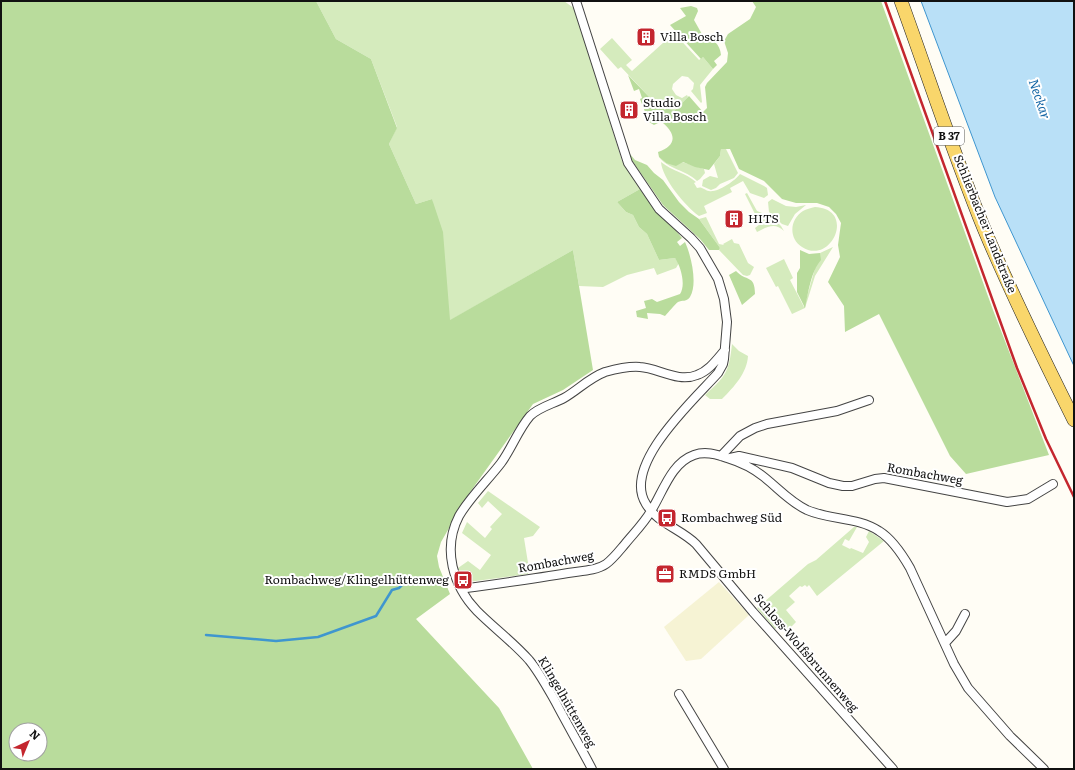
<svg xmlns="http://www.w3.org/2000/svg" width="1075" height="770" font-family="Literata,serif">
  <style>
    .farmland { fill: #f6f3d4 }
    .green { fill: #d5ebbd }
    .forest { fill: #b9dc9c; fill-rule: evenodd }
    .water { fill: #b9e0f7; stroke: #3f96cf }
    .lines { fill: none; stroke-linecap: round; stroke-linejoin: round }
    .stream { stroke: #3f96cf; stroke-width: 2.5 }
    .street-casing { stroke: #444; stroke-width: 10 }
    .primary-casing { stroke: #222; stroke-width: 14 }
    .street { stroke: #fff; stroke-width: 8 }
    .primary { stroke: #f9d66b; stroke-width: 13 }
    .rail { stroke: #c4262e; stroke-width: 2.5 }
    .labels { text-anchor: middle; stroke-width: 4; stroke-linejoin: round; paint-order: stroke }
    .shield { fill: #fff; stroke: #585858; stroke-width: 1 }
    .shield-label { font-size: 11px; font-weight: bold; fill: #111 }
    .poi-label { font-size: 12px; fill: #111; stroke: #fff; text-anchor: start }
    .street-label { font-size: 12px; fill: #111; stroke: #fff }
    .water-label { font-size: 13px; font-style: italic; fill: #1768a6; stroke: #fff }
  </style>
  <rect width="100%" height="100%" fill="#fffdf5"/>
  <path class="farmland" d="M 719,582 L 749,615 L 701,659 L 686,661 L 664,627 Z"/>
  <path class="green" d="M 316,1 L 564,1 L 575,9 L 622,161 L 640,189 L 617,202 L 626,212 L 633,215 L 639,227 L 647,234 L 659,260 L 675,258 L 679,263 L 676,268 L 657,275 L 654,268 L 627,275 L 603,287 L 579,286 L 573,250 L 449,321 L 432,199 L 416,204 L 389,144 L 397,127 L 371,59 L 336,39 Z
    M 674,33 L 699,60 L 703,57 L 713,69 L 700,85 L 702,102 L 701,103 L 691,91 L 693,89 L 694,83 L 688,77 L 682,76 L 673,84 L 672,89 L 676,95 L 682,98 L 687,95 L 688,97 L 674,111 L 667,109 L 657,99 L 654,102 L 621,67 L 618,69 L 600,49 L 612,38 L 632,60 L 626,65 L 632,71 Z
    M 721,149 L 726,149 L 738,173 L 734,178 L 720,184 L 716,188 L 711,190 L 702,186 L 703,180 L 710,176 L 718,178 L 714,164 L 720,156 Z
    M 659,157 L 666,163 L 682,162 L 704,169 L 705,173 L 700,179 L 697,181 C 686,170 668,169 659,157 Z
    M 661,162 C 672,171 686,173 696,182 L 694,183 L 697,188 C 702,186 704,190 709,191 C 717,193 735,181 740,174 L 764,186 L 767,188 L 768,195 L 764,198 L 750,193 L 743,181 L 730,188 L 732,192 L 704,206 L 707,213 L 699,216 C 685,206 662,178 661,162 Z
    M 747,193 L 757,211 L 772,217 L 781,226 L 784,231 C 775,222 767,227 757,232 L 755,228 L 760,224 L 745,194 Z
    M 772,199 L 786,206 L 796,207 L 806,205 L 795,214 L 788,226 L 782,224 L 769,212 L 768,202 Z
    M 815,207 C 857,209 831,266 802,247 C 788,238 790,219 803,211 C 806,209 811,208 815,207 Z
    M 706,217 L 719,244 L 724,245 L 723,244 L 732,239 L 734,243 L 739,244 L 748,263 L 754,267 L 750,275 L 747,276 L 743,275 L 719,250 L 720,248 L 718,245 L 699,219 Z
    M 833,247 L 815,276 L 805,308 L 792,314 L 778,286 L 776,287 L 766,268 L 784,259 L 793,278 L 790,280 L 804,307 L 816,265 L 820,256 L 820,253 Z
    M 732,344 L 739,351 L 748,356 C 747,373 734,387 722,399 L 710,399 L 705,395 C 726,376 729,372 732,344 Z
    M 488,491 L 540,527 L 533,536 L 524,538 L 529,569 L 528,574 L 468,582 L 461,577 L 458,568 L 468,561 L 480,570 L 491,555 L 462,533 L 467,522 L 485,538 L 492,529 L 490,527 L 502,514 L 488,501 L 482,508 L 478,503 Z
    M 854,527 L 857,527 L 849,541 L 845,539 L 842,545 L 850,549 L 851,548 L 863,553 L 869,542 L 866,537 L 869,531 L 884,541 L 817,596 L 809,585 L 807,587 L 805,585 L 802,587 L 800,586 L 789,596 L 795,602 L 786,610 L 796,622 L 789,629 L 782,622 L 775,629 L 757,608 L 808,564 L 816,560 Z"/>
  <path class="forest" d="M 1,1 L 316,1 L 336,39 L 371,59 L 397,128 L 389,144 L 416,204 L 432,199 L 443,232 L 450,320 L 573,250 L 593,370 L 563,390 L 533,404 L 468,495 L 441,542 L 437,556 L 439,567 L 450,594 L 416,619 L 499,708 L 533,769 L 1,769 ZM 16,730 L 40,730 L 40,754 L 16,754 Z
    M 752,1 L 881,1 L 993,310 L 1049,455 L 966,474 L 950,456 L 879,314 L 845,332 L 844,306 L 828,282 L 840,257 L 838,245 L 841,223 L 836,214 L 829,207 L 817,203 L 796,203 L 782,199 L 764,181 L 739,169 L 730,149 L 721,149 L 720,156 L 709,170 L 695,167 L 683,162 L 676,166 L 666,163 L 659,157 L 658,152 C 676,146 677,135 663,123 L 660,122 L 654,125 L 649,122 L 640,99 L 642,98 L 639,89 L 634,91 L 628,75 L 654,102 L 656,100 L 665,110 L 666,108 L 674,111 L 689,96 L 703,112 L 707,108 L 705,87 L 707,83 L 727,62 L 728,53 L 724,41 L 728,34 L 750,19 L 756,7 Z
    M 691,6 L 697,8 L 698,11 L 694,20 L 703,36 C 713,38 720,44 721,55 L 714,61 L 717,65 L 713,69 L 703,57 L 701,59 L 670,25 L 686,16 L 680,8 Z
    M 630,154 L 635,160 L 647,165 L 654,173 L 663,180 L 679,202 L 689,212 L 699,219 L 718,245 L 720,248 L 719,250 L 709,250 L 700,239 L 663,205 L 631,159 Z
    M 640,189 L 655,211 L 672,226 L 682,238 L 677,242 L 680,246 L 685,242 C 691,255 698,284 690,297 C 687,302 682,300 678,302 C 674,305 669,312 665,316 L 660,314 L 647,313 L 648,319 L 637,317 L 636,311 L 646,308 L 644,301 L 652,299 L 657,302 L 680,294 C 686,285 681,267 675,258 L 659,260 L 647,234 L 639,227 L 633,215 L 626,212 L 617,202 Z
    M 800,250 L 809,254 L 820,253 L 821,260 C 811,271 808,294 805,308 L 797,292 L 797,273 L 800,268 Z
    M 736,271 C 746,282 755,274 755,294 L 742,305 L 729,275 Z"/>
  <path class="water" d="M 921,1 L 1074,1 L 1074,366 L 995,197 Z"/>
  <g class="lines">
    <path class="stream" d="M 206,635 L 276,641 L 318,637 L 376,616 L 392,590 L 399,588 L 405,582 L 425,580 L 432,582"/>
    <g class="street-casing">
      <path id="street" d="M 576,1 L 628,163 L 659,209 L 691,238 L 700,248 L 718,279 L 724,299 L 727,322 L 724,359 L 723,364 L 718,373 C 695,399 621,465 646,504 C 657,523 681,529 696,544 L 753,612 L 893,769
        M 721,456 L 740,436 L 755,428 L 767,424 L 837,411 L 869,400
        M 730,458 L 739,456 L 792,468 L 829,483 L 843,486 L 852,486 L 875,479 L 884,478 L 1007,502 L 1028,499 L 1053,484
        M 461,589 C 496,584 532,579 568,573 C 580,571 596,571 606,564 C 613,559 619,551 625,544 C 634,533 644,523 651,511 C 663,492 671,463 694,455 C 705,451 716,454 727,458 C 740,462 753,468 764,477 C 778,488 790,502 807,510 C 830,520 858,517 879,531 C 892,539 902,554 910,568 L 954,664 L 968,688 L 1010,736 L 1044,769
        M 945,643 L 956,631 L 965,614
        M 679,694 L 724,769
        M 592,769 C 580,746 567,724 555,701 C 547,687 539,672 529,660 C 513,642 494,628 477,611 C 453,586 442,549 459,516 C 470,497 488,480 501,463 C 512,448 518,430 530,416 C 539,407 553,404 564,398 C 578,390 589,378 605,372 C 616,369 628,366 640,367 C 658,368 678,383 697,375 C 709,371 717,359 725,350"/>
    </g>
    <g class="primary-casing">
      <path id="primary" d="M 901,1 C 929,78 954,156 985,231 C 1012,295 1043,358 1074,420"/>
    </g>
    <use href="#street" class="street"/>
    <use href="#primary" class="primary"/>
    <path class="rail" d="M 885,1 L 1017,368 L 1046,439 L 1074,497"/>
  </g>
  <defs>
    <g id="building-square" transform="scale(1)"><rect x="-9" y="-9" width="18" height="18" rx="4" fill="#c4262e" stroke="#fff"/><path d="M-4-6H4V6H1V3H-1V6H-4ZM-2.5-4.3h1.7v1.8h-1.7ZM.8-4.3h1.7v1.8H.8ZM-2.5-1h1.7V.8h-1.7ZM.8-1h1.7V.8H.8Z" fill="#fff"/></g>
    <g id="bus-square" transform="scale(1)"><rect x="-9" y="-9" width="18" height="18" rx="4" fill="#c4262e" stroke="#fff"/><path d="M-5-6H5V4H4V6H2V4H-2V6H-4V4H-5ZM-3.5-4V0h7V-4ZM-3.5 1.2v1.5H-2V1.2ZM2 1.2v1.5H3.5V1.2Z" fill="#fff"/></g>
    <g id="office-square" transform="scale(1)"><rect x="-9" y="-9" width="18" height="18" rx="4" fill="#c4262e" stroke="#fff"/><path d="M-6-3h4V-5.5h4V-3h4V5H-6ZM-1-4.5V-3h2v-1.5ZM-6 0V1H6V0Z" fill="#fff"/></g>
  </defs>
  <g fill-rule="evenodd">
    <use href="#building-square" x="646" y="37"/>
    <use href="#building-square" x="629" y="110"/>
    <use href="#building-square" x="734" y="219"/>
    <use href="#bus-square" x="667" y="518"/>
    <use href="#office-square" x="665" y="574"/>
    <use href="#bus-square" x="463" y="580"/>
  </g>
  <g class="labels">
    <rect class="shield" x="934" y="127" width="30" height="18" rx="3"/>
    <g class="shield-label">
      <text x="949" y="140">B 37</text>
    </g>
    <g class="poi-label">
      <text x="660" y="41">Villa Bosch</text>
      <text x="643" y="107">Studio<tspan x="643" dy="14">Villa Bosch</tspan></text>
      <text x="748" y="223">HITS</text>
      <text x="681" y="522">Rombachweg Süd</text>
      <text x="679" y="578">RMDS GmbH</text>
      <text x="449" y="584" text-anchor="end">Rombachweg/Klingelhüttenweg</text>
    </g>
    <g class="street-label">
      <text transform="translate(985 224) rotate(68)" y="4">Schlierbacher Landstraße</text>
      <text transform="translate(925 474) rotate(10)" y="4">Rombachweg</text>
      <text transform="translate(556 562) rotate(-10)" y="4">Rombachweg</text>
      <text transform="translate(806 653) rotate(49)" y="4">Schloss-Wolfsbrunnenweg</text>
      <text transform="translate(567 702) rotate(60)" y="4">Klingelhüttenweg</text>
    </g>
    <g class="water-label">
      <text transform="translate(1040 99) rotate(71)" y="5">Neckar</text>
    </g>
  </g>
  <rect width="1075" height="770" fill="none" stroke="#111111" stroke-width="4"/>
  <g transform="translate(28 742) rotate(44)"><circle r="19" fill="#ffffff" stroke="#a0a0a0"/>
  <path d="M0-3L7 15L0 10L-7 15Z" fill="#c4262e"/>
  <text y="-6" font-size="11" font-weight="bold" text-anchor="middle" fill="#111111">N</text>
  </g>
</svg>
